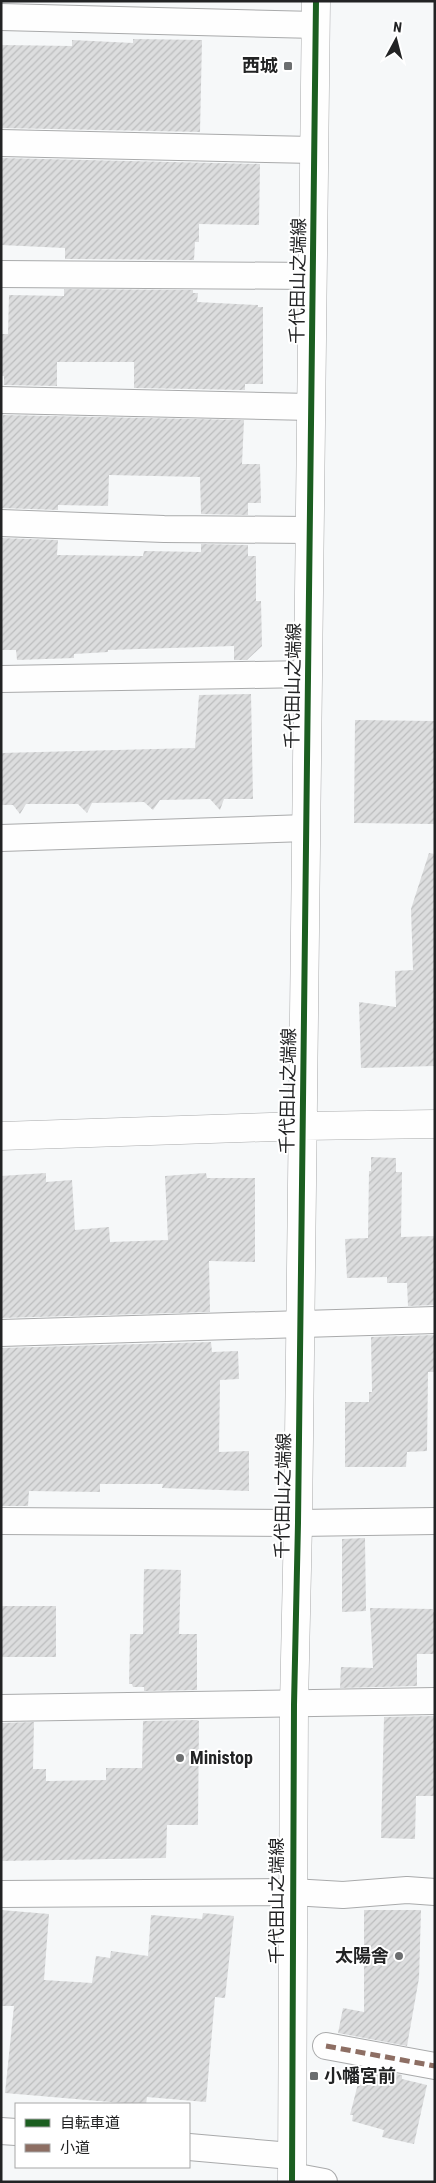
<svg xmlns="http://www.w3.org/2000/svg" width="436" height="2183" font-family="'Roboto Condensed','Noto Sans JP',sans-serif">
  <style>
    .building { fill: url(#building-hatch) }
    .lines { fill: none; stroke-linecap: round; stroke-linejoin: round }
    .minor-casing { stroke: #a9aaab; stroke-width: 28 }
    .tertiary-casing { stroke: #a9aaab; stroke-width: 29 }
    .minor { stroke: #fefefe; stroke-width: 26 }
    .tertiary { stroke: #fefefe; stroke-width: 28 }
    .quiet { stroke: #8d6e63; stroke-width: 5; stroke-dasharray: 10 5; stroke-linecap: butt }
    .cycleway-casing { stroke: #fff; stroke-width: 9 }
    .cycleway { stroke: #1b5e20; stroke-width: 6 }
    .poi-dot { fill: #6c6e6f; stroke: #fff; stroke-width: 2 }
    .labels { text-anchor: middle; stroke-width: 4; stroke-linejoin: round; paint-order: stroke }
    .poi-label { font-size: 18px; font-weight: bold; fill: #222324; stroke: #fff; text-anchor: end }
    .street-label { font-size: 18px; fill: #222324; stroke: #fff }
  </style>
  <defs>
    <pattern id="building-hatch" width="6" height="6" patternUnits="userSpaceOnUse" patternTransform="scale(1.25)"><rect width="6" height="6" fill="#dcddde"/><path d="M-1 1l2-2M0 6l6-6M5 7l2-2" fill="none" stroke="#bcbdbe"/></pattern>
  </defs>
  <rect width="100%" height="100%" fill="#f6f8f9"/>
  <path class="building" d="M 133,39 L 202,40 L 200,132 L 1,128 L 1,45 L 72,46 L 72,40 L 133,43 Z
    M 1,158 L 260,164 L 259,225 L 199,224 L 199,242 L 195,242 L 194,260 L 65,259 L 65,248 L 1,245 Z
    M 64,289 L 193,290 L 193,293 L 198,293 L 197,302 L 258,305 L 258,307 L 263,307 L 263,384 L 245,384 L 245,390 L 134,388 L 134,362 L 57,362 L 57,386 L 4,385 L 4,376 L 1,376 L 1,334 L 8,334 L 9,295 L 64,296 Z
    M 3,415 L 244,420 L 242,464 L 260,464 L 261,503 L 248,503 L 248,515 L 201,514 L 200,477 L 109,475 L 108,506 L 58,505 L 58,510 L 1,508 Z
    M 1,538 L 58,540 L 57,555 L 143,556 L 144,551 L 201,552 L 201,544 L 248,545 L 248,556 L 256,556 L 256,601 L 261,601 L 262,646 L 247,660 L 234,660 L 234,646 L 108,650 L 108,652 L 74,654 L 74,658 L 17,660 L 16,650 L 1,650 Z
    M 251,694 L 253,799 L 224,799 L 220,810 L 210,799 L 160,800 L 153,810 L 144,802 L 92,803 L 87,813 L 78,804 L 26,804 L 20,814 L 13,805 L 1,805 L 1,753 L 195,748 L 199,695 Z
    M 355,720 L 435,721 L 435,824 L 354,823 Z
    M 429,853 L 435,854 L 435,1066 L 361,1068 L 359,1002 L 396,1007 L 395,971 L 413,970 L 411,909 Z
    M 371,1157 L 396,1158 L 396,1172 L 402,1172 L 401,1237 L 435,1236 L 435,1305 L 408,1306 L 407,1283 L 387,1283 L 387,1277 L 347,1278 L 345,1239 L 368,1238 L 369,1171 L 371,1171 Z
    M 46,1173 L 46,1182 L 72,1180 L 75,1230 L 109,1227 L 110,1242 L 168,1240 L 165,1176 L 206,1173 L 207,1178 L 255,1178 L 255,1262 L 209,1261 L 210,1312 L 1,1318 L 1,1176 Z
    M 435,1335 L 435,1372 L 428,1372 L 427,1451 L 407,1452 L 406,1467 L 345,1467 L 345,1402 L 369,1402 L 369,1392 L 372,1392 L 371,1337 Z
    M 211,1342 L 212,1352 L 238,1351 L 239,1379 L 220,1380 L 219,1452 L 249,1451 L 249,1491 L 162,1488 L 163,1484 L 100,1484 L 100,1492 L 29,1491 L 28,1506 L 1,1506 L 1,1348 Z
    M 365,1538 L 366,1611 L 342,1612 L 342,1539 Z
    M 144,1569 L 181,1570 L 179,1634 L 197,1634 L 197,1690 L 144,1691 L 144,1687 L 133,1687 L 132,1684 L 129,1684 L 130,1634 L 143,1634 Z
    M 1,1606 L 56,1606 L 56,1657 L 1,1657 Z
    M 370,1608 L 433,1609 L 433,1612 L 435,1612 L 435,1654 L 417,1654 L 417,1686 L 340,1688 L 341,1667 L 373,1668 Z
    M 435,1716 L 435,1796 L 416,1796 L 415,1839 L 381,1838 L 384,1717 Z
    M 197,1720 L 199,1721 L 198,1825 L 167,1825 L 166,1858 L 1,1861 L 1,1723 L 34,1722 L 33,1769 L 46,1769 L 46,1781 L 106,1780 L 106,1768 L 142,1768 L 143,1721 Z
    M 1,1910 L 49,1914 L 44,1980 L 92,1983 L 96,1956 L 110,1958 L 111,1951 L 148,1956 L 151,1915 L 202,1919 L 203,1913 L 234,1916 L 225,1998 L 215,1997 L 206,2102 L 147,2097 L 146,2104 L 134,2104 L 5,2093 L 14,2006 L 1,2006 Z
    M 364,1910 L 421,1910 L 419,1978 L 407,2046 L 338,2033 L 343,2008 L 364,2012 Z
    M 362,2068 L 402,2075 L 402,2079 L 427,2085 L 414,2144 L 382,2137 L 384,2130 L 352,2121 L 353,2115 L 350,2115 Z"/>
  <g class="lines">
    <g class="minor-casing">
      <path id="minor" d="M 1,17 L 316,25
        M 1,143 L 314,150
        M 1,274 L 313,276
        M 1,400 L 311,407
        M 1,523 L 164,529 L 310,530
        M 1,679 L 308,674
        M 1,838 L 306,828
        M 1,1333 L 435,1320
        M 1,1521 L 298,1523 L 435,1521
        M 1,1708 L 435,1701
        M 1,1894 L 292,1892 L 343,1895 L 407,1890 L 435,1892
        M 326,2046 L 435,2066
        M 1,2131 L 16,2132
        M 189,2147 L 291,2156
        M 292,2176 L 324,2182"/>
    </g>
    <g class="tertiary-casing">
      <path id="tertiary" d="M 1,1136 L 303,1126 L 435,1124
        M 292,2182 L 294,1705 L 298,1523 L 316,1"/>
    </g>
    <use href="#minor" class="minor"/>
    <use href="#tertiary" class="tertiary"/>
    <path class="quiet" d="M 326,2046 L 435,2066"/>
    <g class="cycleway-casing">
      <path id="cycleway" d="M 292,2182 L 294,1705 L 298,1523 L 316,1"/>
    </g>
    <use href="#cycleway" class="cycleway"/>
  </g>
  <g class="poi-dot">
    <rect x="283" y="61" width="10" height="10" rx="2.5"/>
    <circle cx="180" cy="1758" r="5"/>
    <circle cx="399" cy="1956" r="5"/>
    <rect x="309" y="2071" width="10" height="10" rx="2.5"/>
  </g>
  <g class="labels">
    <g class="poi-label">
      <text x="278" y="72">西城</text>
      <text x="190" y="1764" text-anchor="start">Ministop</text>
      <text x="389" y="1962">太陽舎</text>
      <text x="324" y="2082" text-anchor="start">小幡宮前</text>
    </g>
    <g class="street-label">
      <text transform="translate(298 281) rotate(-89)" y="6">千代田山之端線</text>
      <text transform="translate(293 686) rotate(-89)" y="6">千代田山之端線</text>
      <text transform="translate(288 1091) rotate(-89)" y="6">千代田山之端線</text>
      <text transform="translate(283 1496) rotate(-89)" y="6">千代田山之端線</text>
      <text transform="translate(277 1901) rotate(-90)" y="6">千代田山之端線</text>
    </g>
  </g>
  <rect width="436" height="2183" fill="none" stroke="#222324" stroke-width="5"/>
  <rect x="15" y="2103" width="175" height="65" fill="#ffffff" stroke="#a7a7a7"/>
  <rect x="25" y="2119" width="25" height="8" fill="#1b5e20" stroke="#a7a7a7"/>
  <text x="60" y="2128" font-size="15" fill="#222324">自転車道</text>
  <rect x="25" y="2144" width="25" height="8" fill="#8d6e63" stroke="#a7a7a7"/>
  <text x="60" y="2153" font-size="15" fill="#222324">小道</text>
  <g transform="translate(396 40) rotate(7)" stroke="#ffffff" stroke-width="4" paint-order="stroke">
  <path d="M0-4L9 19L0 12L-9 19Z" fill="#222324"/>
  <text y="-8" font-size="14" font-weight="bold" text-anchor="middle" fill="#222324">N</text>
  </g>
</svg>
